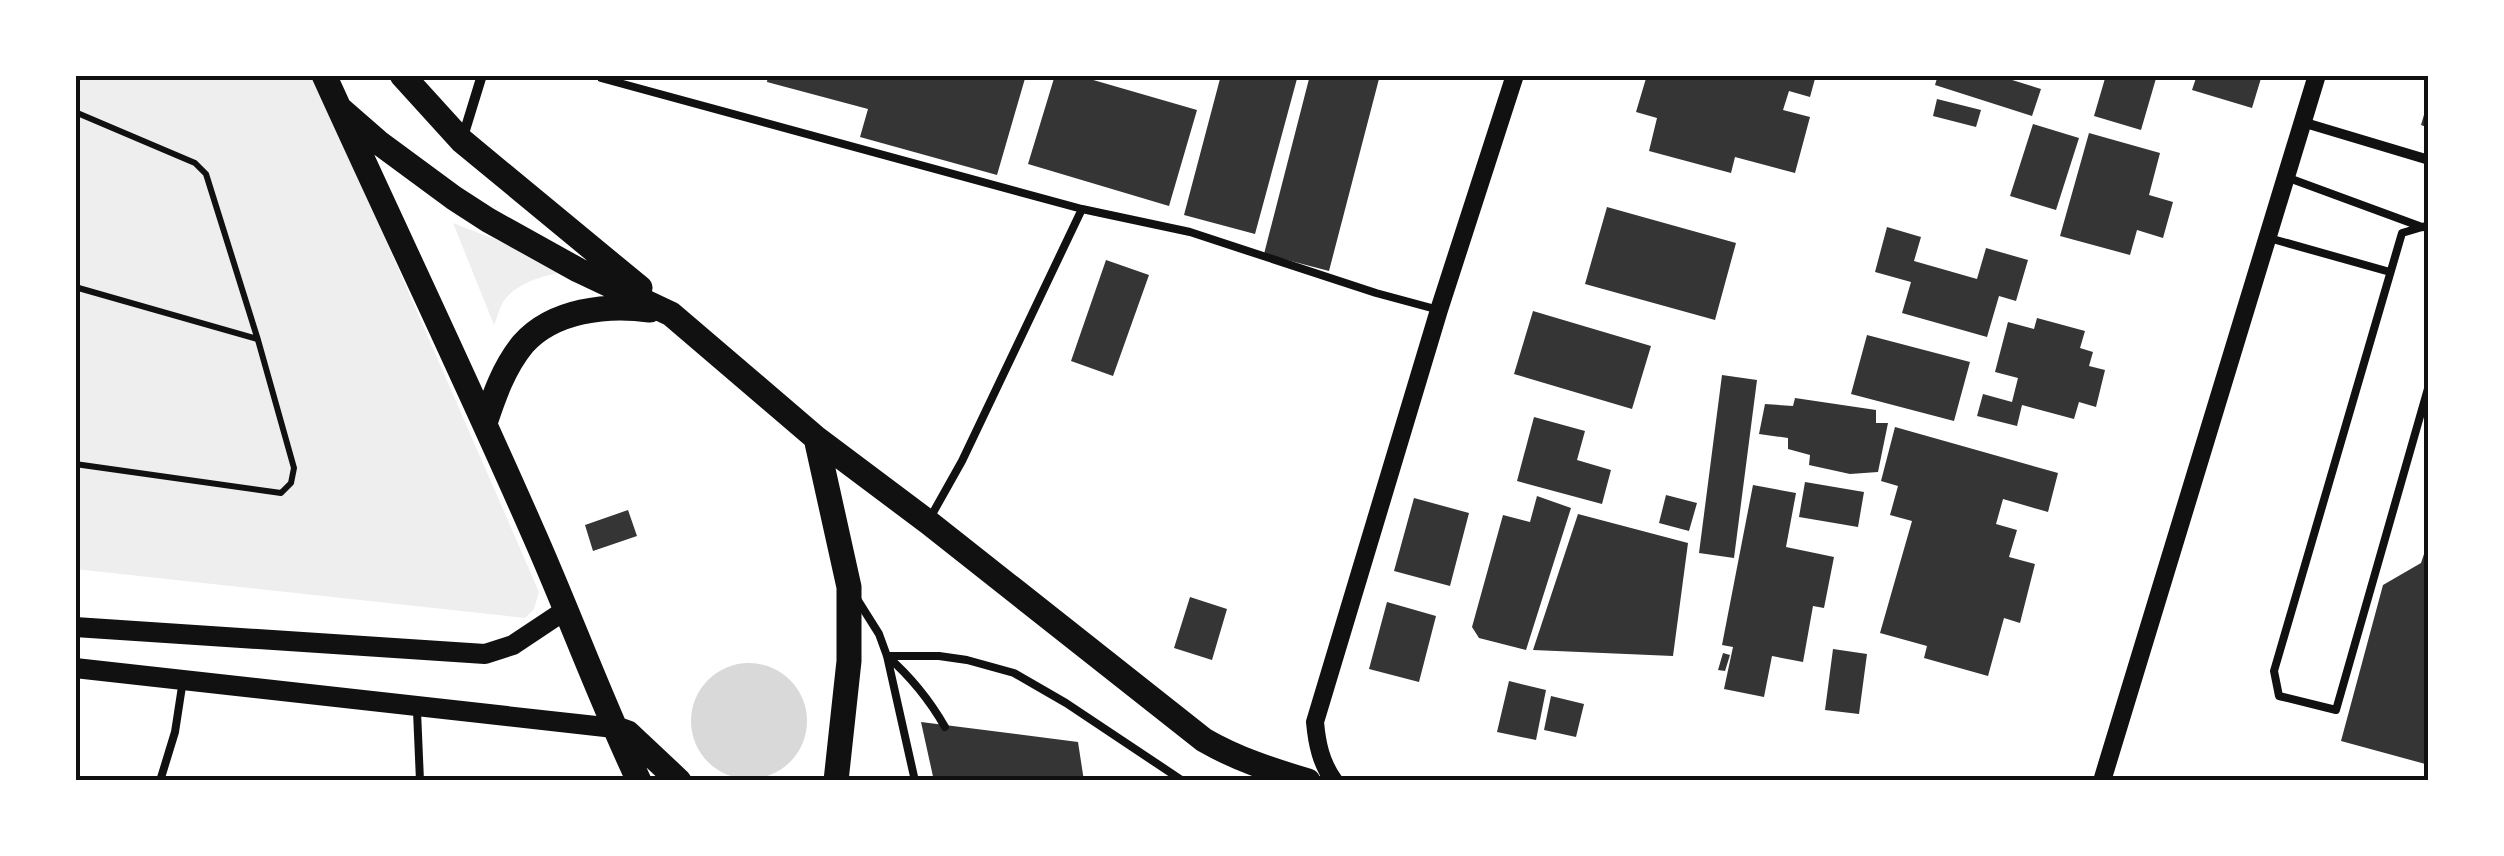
<svg xmlns="http://www.w3.org/2000/svg" width="2504" height="856" font-family="'Asap Condensed',sans-serif">
  <style>
    .green { fill: #eee }
    .water { fill: #d9d9d9 }
    .building { fill: #353535 }
    .lines { fill: none; stroke-linecap: round; stroke-linejoin: round }
    .path { stroke: #111; stroke-width: 6 }
    .service { stroke: #111; stroke-width: 8 }
    .minor { stroke: #111; stroke-width: 10 }
    .tertiary { stroke: #111; stroke-width: 18 }
    .secondary { stroke: #111; stroke-width: 20 }
    .primary { stroke: #111; stroke-width: 25 }
    .neatline { fill: none; stroke: #111; stroke-width: 4 }
  </style>
  <rect width="100%" height="100%" fill="#fff"/>
  <path class="green" d="M 75,75 L 314,75 L 539,592 L 534,609 L 525,618 L 75,569 Z
    M 453,223 L 575,270 C 550,274 518,280 503,302 C 499,309 497,318 494,325 Z"/>
  <path class="water" d="M691 721a58 58 0 1 1 116 0a58 58 0 1 1-116 0Z"/>
  <path class="building" d="M 768,75 L 1026,75 L 997,175 L 860,137 L 868,109 L 767,82 Z
    M 1055,75 L 1076,75 L 1197,110 L 1169,206 L 1028,164 Z
    M 1221,75 L 1298,75 L 1255,234 L 1184,215 Z
    M 1310,75 L 1380,75 L 1329,271 L 1264,254 Z
    M 1647,75 L 1816,75 L 1810,97 L 1789,91 L 1783,110 L 1810,117 L 1795,173 L 1735,157 L 1731,173 L 1649,151 L 1657,118 L 1636,112 Z
    M 1938,75 L 1996,75 L 2041,89 L 2032,116 L 1935,85 Z
    M 2106,75 L 2157,75 L 2141,130 L 2094,116 Z
    M 2197,75 L 2262,75 L 2252,108 L 2192,90 Z
    M 1937,99 L 1981,110 L 1976,127 L 1933,116 Z
    M 2428,101 L 2429,101 L 2429,128 L 2421,125 Z
    M 2033,124 L 2079,138 L 2056,210 L 2010,196 Z
    M 2089,133 L 2160,153 L 2149,195 L 2173,202 L 2163,238 L 2137,230 L 2130,255 L 2060,236 Z
    M 1607,207 L 1736,243 L 1715,320 L 1585,284 Z
    M 1887,227 L 1921,237 L 1914,261 L 1977,279 L 1986,248 L 2028,260 L 2016,301 L 1999,296 L 1987,337 L 1902,313 L 1911,282 L 1875,272 Z
    M 1106,260 L 1149,275 L 1113,376 L 1071,361 Z
    M 1533,311 L 1651,346 L 1632,409 L 1514,374 Z
    M 2037,318 L 2085,331 L 2080,348 L 2093,352 L 2089,366 L 2105,370 L 2096,407 L 2079,402 L 2074,419 L 2022,405 L 2017,426 L 1977,416 L 1983,394 L 2012,402 L 2018,378 L 1995,372 L 2008,322 L 2034,329 Z
    M 1867,335 L 1970,362 L 1954,421 L 1851,394 Z
    M 1722,375 L 1757,380 L 1734,558 L 1699,553 Z
    M 1795,398 L 1876,410 L 1876,423 L 1888,423 L 1878,472 L 1850,474 L 1809,465 L 1810,455 L 1788,449 L 1788,438 L 1759,434 L 1765,404 L 1793,406 Z
    M 1534,417 L 1585,431 L 1577,460 L 1611,470 L 1602,504 L 1517,481 Z
    M 1895,427 L 2058,473 L 2048,512 L 2003,499 L 1996,524 L 2017,530 L 2009,557 L 2035,564 L 2020,623 L 2004,618 L 1988,676 L 1924,658 L 1927,646 L 1880,633 L 1912,521 L 1890,515 L 1898,486 L 1881,481 Z
    M 1805,482 L 1864,492 L 1858,527 L 1799,517 Z
    M 1753,485 L 1796,493 L 1786,547 L 1834,557 L 1824,608 L 1813,606 L 1803,662 L 1772,656 L 1764,697 L 1724,689 L 1733,647 L 1722,645 Z
    M 1666,495 L 1697,503 L 1689,531 L 1659,523 Z
    M 1537,496 L 1571,508 L 1526,650 L 1479,638 L 1472,627 L 1503,515 L 1530,522 Z
    M 1414,498 L 1469,513 L 1450,586 L 1394,571 Z
    M 628,510 L 637,536 L 593,551 L 585,525 Z
    M 1578,514 L 1688,543 L 1673,656 L 1533,650 Z
    M 2429,539 L 2429,765 L 2341,741 L 2383,585 L 2421,563 Z
    M 1190,597 L 1227,609 L 1212,660 L 1174,648 Z
    M 1387,602 L 1436,616 L 1419,682 L 1369,669 Z
    M 1833,649 L 1867,654 L 1859,714 L 1825,710 Z
    M 1723,653 L 1730,655 L 1725,671 L 1718,670 Z
    M 1509,681 L 1546,690 L 1536,740 L 1497,732 Z
    M 1551,696 L 1584,704 L 1576,737 L 1544,730 Z
    M 921,722 L 1078,742 L 1084,781 L 934,781 Z"/>
  <g class="lines">
    <path class="path" d="M 75,112 L 195,163 L 206,174 L 258,340 L 294,468 L 291,483 L 281,493 L 75,464
      M 75,287 L 257,339"/>
    <path class="service" d="M 600,75 L 601,78 L 1082,209
      M 2286,177 L 2422,227
      M 2429,225 L 2402,233 L 2274,671 L 2279,696 L 2336,710 L 2429,385
      M 2269,238 L 2390,272
      M 930,518 L 962,461 L 1082,209 L 1190,232 L 1376,293 L 1439,310
      M 857,599 L 879,634 L 887,656 L 915,781
      M 887,656 L 939,656 L 967,660 L 1014,673 L 1066,703 L 1183,781
      M 887,656 C 911,677 929,699 945,727
      M 417,711 L 420,781
      M 160,781 L 175,732 L 183,680"/>
    <path class="minor" d="M 2302,122 L 2429,160
      M 462,140 L 482,75"/>
    <path class="tertiary" d="M 1334,781 C 1321,763 1317,744 1315,722 L 1439,310 L 1515,75
      M 2102,781 L 2317,75"/>
    <path class="secondary" d="M 75,627 L 485,654 L 513,645 L 567,609
      M 75,668 L 614,728"/>
    <path class="primary" d="M 324,75 C 393,227 465,377 532,530 C 569,613 600,699 639,781
      M 402,75 L 462,141 L 640,288
      M 339,108 L 378,142 L 454,198 L 488,220 L 578,270 L 671,314 L 816,438 L 928,522 L 1204,740 C 1237,759 1271,770 1308,781
      M 485,423 C 494,396 504,367 523,344 C 553,310 607,304 650,310
      M 816,438 L 849,587 L 849,661 L 836,781
      M 614,728 L 628,733 L 679,781"/>
  </g>
  <rect width="2504" height="856" fill="none" stroke="#ffffff" stroke-width="155"/>
  <rect x="78" y="78" width="2348" height="700" class="neatline"/>
</svg>
